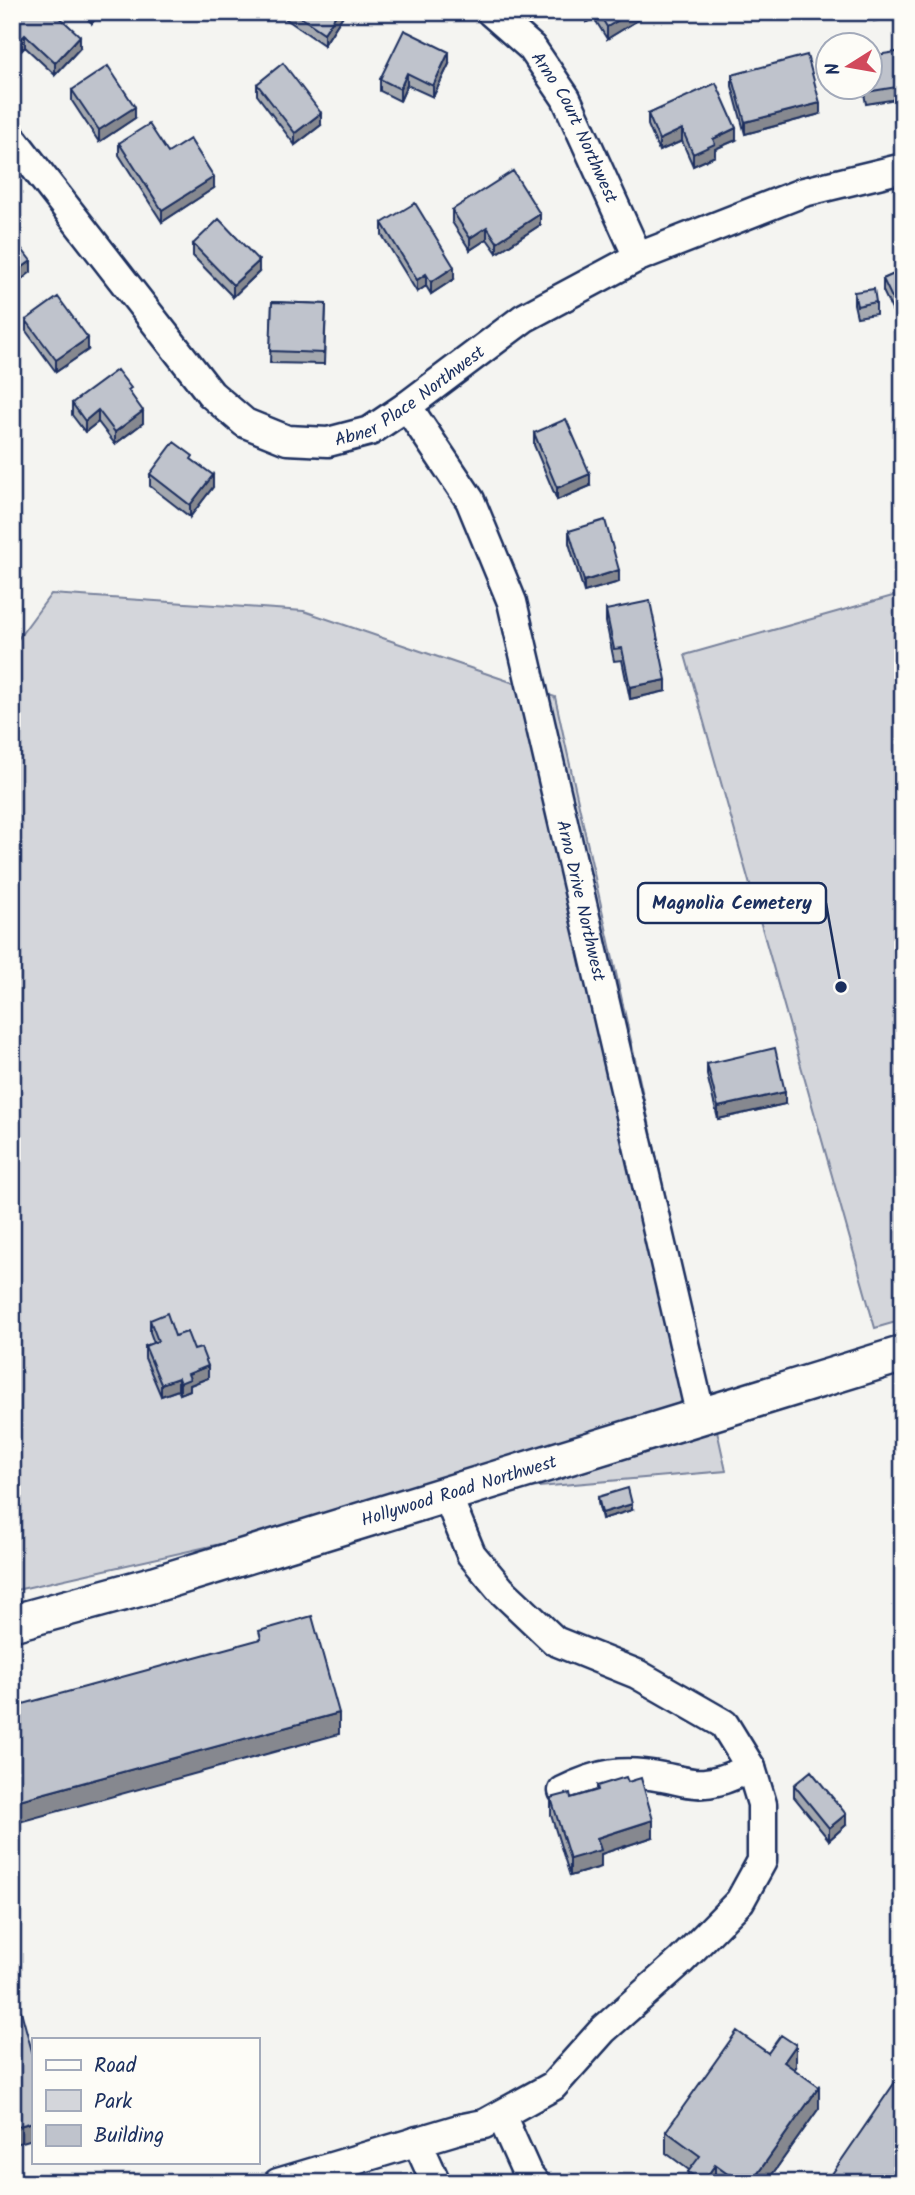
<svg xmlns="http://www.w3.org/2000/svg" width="915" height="2195" font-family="Kalam,sans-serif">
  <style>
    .green { fill: #d4d6db; stroke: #78829c; stroke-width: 2 }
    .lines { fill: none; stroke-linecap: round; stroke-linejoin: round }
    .minor-casing { stroke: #1b2f5e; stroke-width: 33 }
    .tertiary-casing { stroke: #1b2f5e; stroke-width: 40 }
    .minor { stroke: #fdfcf7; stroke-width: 28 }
    .tertiary { stroke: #fdfcf7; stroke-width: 35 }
    .wall { fill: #a4a8af; stroke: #1b2f5e; stroke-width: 2 }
    .shaded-wall { fill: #86888f; stroke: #1b2f5e; stroke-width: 2 }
    .building { fill: #bfc3cc; stroke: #1b2f5e; stroke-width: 2 }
    .labels { text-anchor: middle; stroke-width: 6; stroke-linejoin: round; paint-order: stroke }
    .street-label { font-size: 18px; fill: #1b2f5e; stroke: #fdfcf7 }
    .leader { fill: none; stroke: #1b2f5e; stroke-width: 2.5 }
    .callout-dot { fill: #1b2f5e; stroke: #fdfcf7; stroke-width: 2.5 }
    .callout { fill: #fdfcf7; stroke: #1b2f5e; stroke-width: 2.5 }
    .callout-label { font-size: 19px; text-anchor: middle; font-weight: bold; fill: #1b2f5e }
  </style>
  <rect width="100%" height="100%" fill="#f4f4f1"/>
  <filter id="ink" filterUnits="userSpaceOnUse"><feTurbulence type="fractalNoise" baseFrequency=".0143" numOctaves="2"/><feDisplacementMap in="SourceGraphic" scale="14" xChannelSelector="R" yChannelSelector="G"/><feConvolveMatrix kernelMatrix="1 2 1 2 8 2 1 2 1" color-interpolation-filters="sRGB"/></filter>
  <g filter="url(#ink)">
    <path class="green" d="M 903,593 L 903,1320 L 875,1328 L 685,655 Z
      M 51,594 L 304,611 L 555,697 L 726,1471 L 432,1496 L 12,1591 L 12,647 Z"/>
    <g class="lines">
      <g class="minor-casing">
        <g id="minor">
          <path id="s1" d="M 491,12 L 532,48 L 566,98 L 638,257"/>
          <path id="s2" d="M 12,138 L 211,394 L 245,423 L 287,440 L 328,442 L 370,431 L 407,406 L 524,318 L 638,257 L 804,192 L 903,168"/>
          <path id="s3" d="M 407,406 L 470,500 L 512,602 L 701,1417"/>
          <path d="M 563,1791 C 599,1773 623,1769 662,1777 C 676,1779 692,1785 705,1783 C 721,1782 736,1774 751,1768"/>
          <path d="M 501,2115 L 527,2173 L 535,2183"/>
          <path d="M 417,2141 L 436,2183"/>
          <path d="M 278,2183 L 459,2129 L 484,2124 L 553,2086 L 603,2030 L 681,1961 L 740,1901 L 762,1861 L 762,1804 L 751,1768 L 724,1724 L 637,1674 L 555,1641 L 501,1590 L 471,1554 L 447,1495"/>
        </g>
      </g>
      <g class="tertiary-casing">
        <g id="tertiary">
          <path id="s4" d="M 12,1623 L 155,1584 L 903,1354"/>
        </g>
      </g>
      <use href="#minor" class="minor"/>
      <use href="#tertiary" class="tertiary"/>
    </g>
    <path class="wall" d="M 12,12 L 80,48 L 55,75 L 25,47 L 22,50 L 12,41 Z
      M 79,12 L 101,12 L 92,23 Z
      M 283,12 L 344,12 L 344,14 L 324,45 L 283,17 Z
      M 581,12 L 638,12 L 638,20 L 607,39 L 594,18 L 587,22 Z
      M 872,12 L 888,12 L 888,18 L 874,21 Z
      M 903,51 L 903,98 L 866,104 L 863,88 L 870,88 Z
      M 449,64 L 433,97 L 407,85 L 400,101 L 380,91 L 380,79 Z
      M 732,75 L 820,114 L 745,134 L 732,86 Z
      M 257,84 L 321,125 L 295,145 L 257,95 Z
      M 72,90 L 135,118 L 99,142 L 72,101 Z
      M 648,114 L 736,140 L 715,149 L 715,156 L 693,166 L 682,141 L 659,151 L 648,125 Z
      M 119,143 L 214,188 L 162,222 L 119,155 Z
      M 452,210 L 540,225 L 497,253 L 487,239 L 470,250 L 452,222 Z
      M 382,223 L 454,279 L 431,294 L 426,286 L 417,292 L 382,235 Z
      M 193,244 L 259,272 L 233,297 L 193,256 Z
      M 903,270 L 903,333 L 883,291 L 883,279 Z
      M 854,292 L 876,302 L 876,314 L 857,317 L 854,304 Z
      M 272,302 L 326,304 L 324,364 L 270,363 Z
      M 26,320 L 88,350 L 56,372 L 26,331 Z
      M 131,395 L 143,423 L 115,444 L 98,422 L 85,432 L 72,415 L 72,403 Z
      M 534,433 L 590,486 L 557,500 L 534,445 Z
      M 193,461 L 213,487 L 190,517 L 150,486 L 150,474 Z
      M 569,531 L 619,582 L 584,592 L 569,543 Z
      M 606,610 L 666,691 L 630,699 L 622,660 L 614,661 L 606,622 Z
      M 707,1064 L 785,1104 L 718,1119 L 707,1075 Z
      M 150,1320 L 175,1336 L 194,1350 L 208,1378 L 190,1385 L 190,1390 L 180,1394 L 178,1390 L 161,1396 L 145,1358 L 145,1346 L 154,1343 L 150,1332 Z
      M 598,1497 L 632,1510 L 602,1519 L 598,1503 Z
      M 794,1785 L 846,1825 L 829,1840 L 794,1797 Z
      M 597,1786 L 653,1837 L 601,1854 L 601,1867 L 570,1876 L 551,1815 L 551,1798 L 571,1798 L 597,1790 Z
      M 768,2053 L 796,2067 L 794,2069 L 819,2108 L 766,2183 L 688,2183 L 688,2172 L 689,2170 L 666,2153 L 666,2131 Z
      M 832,2174 L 903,2183 L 832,2183 Z"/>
    <path class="shaded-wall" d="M 92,12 L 101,12 L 92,23 Z
      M 338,12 L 344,12 L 344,14 L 324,45 L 324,33 Z
      M 587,12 L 594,12 L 594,18 L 587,22 Z
      M 632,12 L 638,12 L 638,20 L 607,39 L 607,27 Z
      M 25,35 L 25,47 L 22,50 L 22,38 Z
      M 80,36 L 80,48 L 55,75 L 55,63 Z
      M 449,52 L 449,64 L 433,97 L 433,86 Z
      M 407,73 L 407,85 L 400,101 L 400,89 Z
      M 820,103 L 820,114 L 745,134 L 745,122 Z
      M 135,107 L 135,118 L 99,142 L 99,130 Z
      M 321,113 L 321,125 L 295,145 L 295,133 Z
      M 736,128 L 736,140 L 715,149 L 715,156 L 693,166 L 693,154 L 713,139 Z
      M 682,129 L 682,141 L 659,151 L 659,140 Z
      M 214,177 L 214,188 L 162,222 L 162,210 Z
      M 540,214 L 540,225 L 497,253 L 497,242 Z
      M 487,227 L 487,239 L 470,250 L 470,238 Z
      M 31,261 L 31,272 L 12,287 L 12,275 Z
      M 259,261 L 259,272 L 233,297 L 233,285 Z
      M 454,267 L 454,279 L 431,294 L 431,282 Z
      M 426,274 L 426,286 L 417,292 L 417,280 Z
      M 88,338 L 88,350 L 56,372 L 56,360 Z
      M 98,410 L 98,422 L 85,432 L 85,421 Z
      M 143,411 L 143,423 L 115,444 L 115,432 Z
      M 590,474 L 590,486 L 557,500 L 557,488 Z
      M 213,475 L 213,487 L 190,517 L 190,505 Z
      M 619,570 L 619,582 L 584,592 L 584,581 Z
      M 666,680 L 666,691 L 630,699 L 630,687 Z
      M 785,1092 L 785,1104 L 718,1119 L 718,1107 Z
      M 208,1366 L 208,1378 L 190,1385 L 190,1390 L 180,1394 L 180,1383 L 188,1374 Z
      M 178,1378 L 178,1390 L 161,1396 L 161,1384 Z
      M 632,1504 L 632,1510 L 602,1519 L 602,1513 Z
      M 339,1713 L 339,1734 L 12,1824 L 12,1802 Z
      M 846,1814 L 846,1825 L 829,1840 L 829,1828 Z
      M 653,1820 L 653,1837 L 601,1854 L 601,1867 L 570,1876 L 570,1859 L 597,1838 Z
      M 796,2045 L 796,2067 L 784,2083 L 784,2062 Z
      M 819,2087 L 819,2108 L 766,2183 L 751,2183 Z
      M 33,2122 L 33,2139 L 12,2145 L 12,2128 Z
      M 715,2165 L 715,2183 L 703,2183 L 703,2182 Z"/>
    <path class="building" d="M 12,12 L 54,12 L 80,36 L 55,63 L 25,35 L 22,38 L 12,29 Z
      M 293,12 L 338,12 L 324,33 Z
      M 598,12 L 632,12 L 607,27 Z
      M 404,30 L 449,52 L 433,86 L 407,73 L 400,89 L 380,79 Z
      M 903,51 L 903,86 L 866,92 L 865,88 L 870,88 L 870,56 Z
      M 807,55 L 820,103 L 745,122 L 732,75 Z
      M 283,63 L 321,113 L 295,133 L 257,84 Z
      M 108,66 L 135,107 L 99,130 L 72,90 Z
      M 716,83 L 736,128 L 713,139 L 715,144 L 693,154 L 682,129 L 659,140 L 648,114 Z
      M 149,124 L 168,153 L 190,139 L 214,177 L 162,210 L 119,143 Z
      M 513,171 L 540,214 L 497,242 L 487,227 L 470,238 L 452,210 Z
      M 415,203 L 454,267 L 431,282 L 426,274 L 417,280 L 382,223 Z
      M 219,219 L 259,261 L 233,285 L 193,244 Z
      M 12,236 L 31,261 L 12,275 Z
      M 903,270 L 903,321 L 883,279 Z
      M 874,289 L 876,302 L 857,306 L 854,292 Z
      M 58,297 L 88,338 L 56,360 L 26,320 Z
      M 272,302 L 326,304 L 324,353 L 270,351 Z
      M 117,370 L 131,388 L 128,390 L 143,411 L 115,432 L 98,410 L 85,421 L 72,403 Z
      M 566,419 L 590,474 L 557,488 L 534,433 Z
      M 174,442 L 193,456 L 191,459 L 213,475 L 190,505 L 150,474 Z
      M 605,520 L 619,570 L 584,581 L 569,531 Z
      M 650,601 L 666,680 L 630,687 L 622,648 L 614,649 L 606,610 Z
      M 775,1048 L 785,1092 L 718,1107 L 707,1064 Z
      M 167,1313 L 175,1336 L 187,1332 L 194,1350 L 201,1348 L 208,1366 L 188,1374 L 190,1379 L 180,1383 L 178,1378 L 161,1384 L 145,1346 L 158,1341 L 150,1320 Z
      M 628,1488 L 632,1504 L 602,1513 L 598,1497 Z
      M 312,1616 L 339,1713 L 12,1802 L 12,1707 L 261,1639 L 259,1631 Z
      M 811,1771 L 846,1814 L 829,1828 L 794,1785 Z
      M 626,1777 L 628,1782 L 641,1778 L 653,1820 L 597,1838 L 601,1850 L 570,1859 L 551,1798 L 570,1793 L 571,1798 L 598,1790 L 597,1786 Z
      M 21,2011 L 33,2055 L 33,2122 L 12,2128 L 12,2013 Z
      M 737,2031 L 768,2053 L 781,2035 L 796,2045 L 784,2062 L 819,2087 L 751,2183 L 740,2183 L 715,2165 L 703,2182 L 688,2172 L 700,2156 L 666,2131 Z
      M 902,2072 L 903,2183 L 844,2183 L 832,2174 Z"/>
  </g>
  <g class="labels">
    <g class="street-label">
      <text dy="6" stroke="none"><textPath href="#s1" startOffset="145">Arno Court Northwest</textPath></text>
      <text dy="6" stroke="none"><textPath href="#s2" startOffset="550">Abner Place Northwest</textPath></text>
      <text dy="6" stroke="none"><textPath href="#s3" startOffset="530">Arno Drive Northwest</textPath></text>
      <text dy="6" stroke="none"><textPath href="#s4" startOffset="466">Hollywood Road Northwest</textPath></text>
    </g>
  </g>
  <path class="leader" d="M841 987L826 903"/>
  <circle class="callout-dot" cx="841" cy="987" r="7"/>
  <rect class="callout" x="638" y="883" width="188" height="40" rx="7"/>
  <g class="callout-label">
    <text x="732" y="909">Magnolia Cemetery</text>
  </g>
  <rect width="915" height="2195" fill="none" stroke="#fdfcf7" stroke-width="42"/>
  <rect x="21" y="21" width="873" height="2153" fill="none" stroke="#1b2f5e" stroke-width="2.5" filter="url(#ink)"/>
  <rect x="32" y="2038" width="228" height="126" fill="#fdfcf7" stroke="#a3aaba" stroke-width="2"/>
  <rect x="46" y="2060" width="35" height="10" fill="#fdfcf7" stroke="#a3aaba" stroke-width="2"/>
  <text x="94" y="2072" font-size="21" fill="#1b2f5e">Road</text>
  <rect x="46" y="2090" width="35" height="21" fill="#d4d6db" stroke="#a3aaba" stroke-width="2"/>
  <text x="94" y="2108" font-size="21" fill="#1b2f5e">Park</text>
  <rect x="46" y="2125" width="35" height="21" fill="#bfc3cc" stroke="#a3aaba" stroke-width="2"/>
  <text x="94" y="2142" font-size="21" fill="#1b2f5e">Building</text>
  <g transform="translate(849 66) rotate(259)"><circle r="33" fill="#fdfcf7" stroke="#a3aaba" stroke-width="2"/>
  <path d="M0-5L12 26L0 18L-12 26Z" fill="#d1495b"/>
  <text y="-10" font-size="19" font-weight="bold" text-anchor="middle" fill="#1b2f5e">N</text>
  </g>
</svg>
